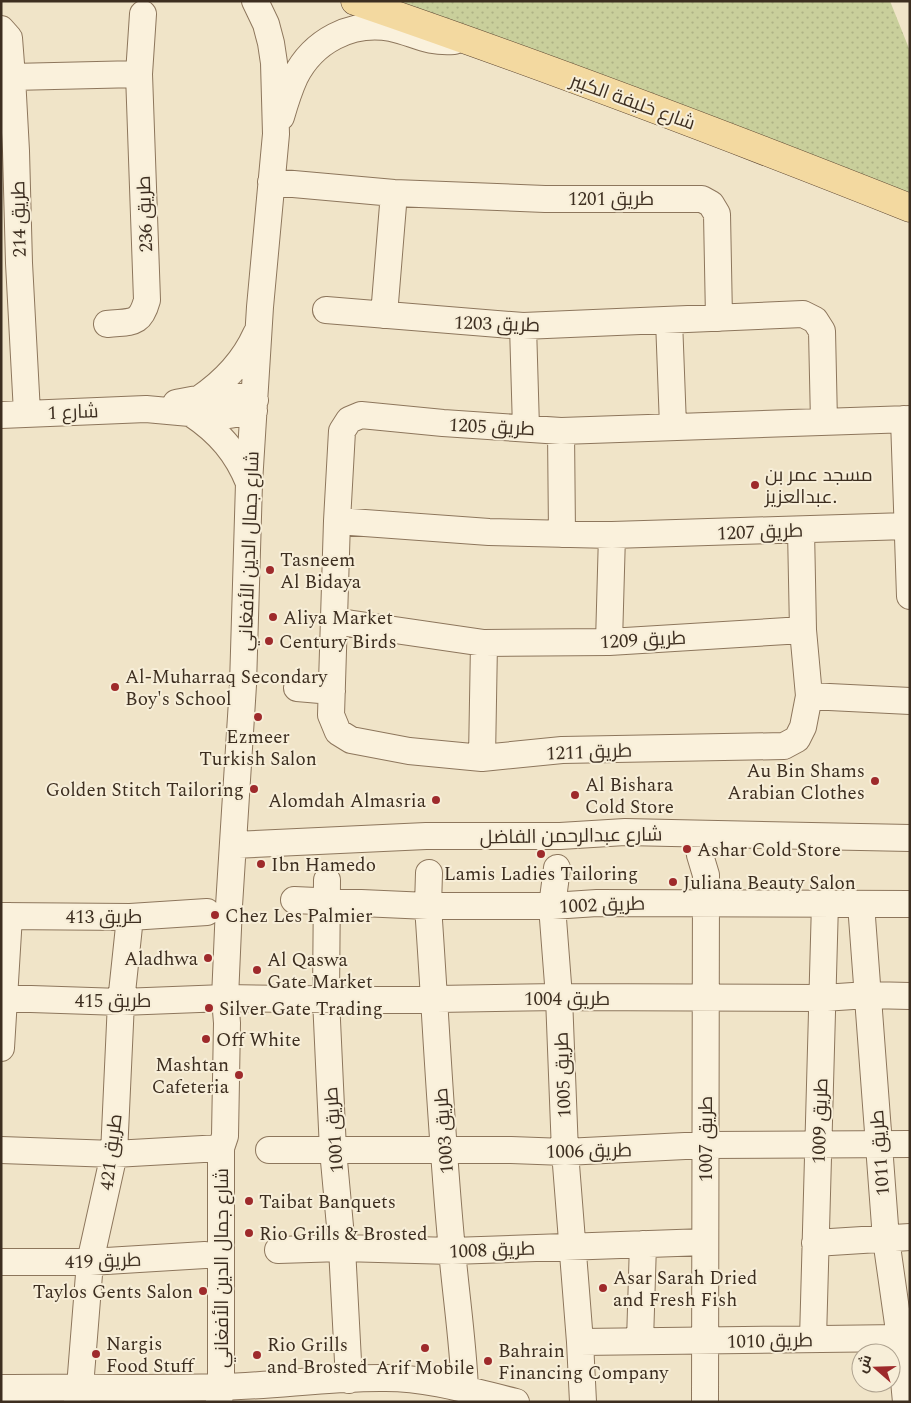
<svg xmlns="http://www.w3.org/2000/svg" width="911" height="1403" font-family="Spectral,Cairo,serif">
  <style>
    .grass { fill: url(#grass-dots) }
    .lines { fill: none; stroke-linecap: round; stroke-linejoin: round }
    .minor-casing { stroke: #8d765c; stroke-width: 28 }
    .major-casing { stroke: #5b4430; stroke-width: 29 }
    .minor { stroke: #faf1dc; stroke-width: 26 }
    .major { stroke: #f3d9a0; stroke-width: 28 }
    .poi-dot { fill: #9e2a2b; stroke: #f7eed8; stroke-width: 2 }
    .labels { text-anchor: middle; stroke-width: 4; stroke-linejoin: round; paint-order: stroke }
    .street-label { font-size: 19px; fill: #3d2e20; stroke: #f7eed8 }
    .poi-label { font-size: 19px; fill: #3d2e20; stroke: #f7eed8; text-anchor: start }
  </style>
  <defs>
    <pattern id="grass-dots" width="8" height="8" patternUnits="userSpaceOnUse" patternTransform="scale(1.25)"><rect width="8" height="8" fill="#c9cf9b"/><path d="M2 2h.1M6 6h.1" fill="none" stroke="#aeb285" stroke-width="1.8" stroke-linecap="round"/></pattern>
  </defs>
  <rect width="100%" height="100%" fill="#f0e4c8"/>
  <path class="grass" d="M 389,1 L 890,1 L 910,51 L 910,193 Z"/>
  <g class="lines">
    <g class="minor-casing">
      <path id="minor" d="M 1,29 L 9,38 L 12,77 L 16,151 L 19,263 L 27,413
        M 12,77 L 139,74
        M 281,117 C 285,103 289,90 295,77 C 313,41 351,21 391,28 C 415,33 426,43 454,41
        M 271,182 L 394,193 L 545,199 L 702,199 L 711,204 L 717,214 L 719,318
        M 326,310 L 523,326 L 803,314 L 815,320 L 822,331 L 824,422
        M 384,315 L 394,193
        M 669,320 L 673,426
        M 107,324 C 131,321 140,326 147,300 L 139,74 L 143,14
        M 523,326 L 526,428
        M 199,399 C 224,382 244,361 256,334
        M 176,403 C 202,398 228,392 255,400
        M 192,414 C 219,432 237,453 249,483
        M 1,415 L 146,409 L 223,416 L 254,411
        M 904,419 L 910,596
        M 561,431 L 562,534
        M 337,521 L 489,532 L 612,535 L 907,526
        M 801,530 L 803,630 L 809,696 L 803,727 L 797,739 L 784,746 L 562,750 L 482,758 L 409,751 L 351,740 L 338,732 L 331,715 L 337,521 L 342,431 L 349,420 L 361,415 L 443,423 L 561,431 L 910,419
        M 333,621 L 484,643 L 609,642 L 803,630
        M 609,642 L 612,535
        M 297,688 L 332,691
        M 809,696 L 910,701
        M 482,758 L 484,643
        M 697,834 L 700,855 L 706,875 L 705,1402
        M 233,845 L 426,836 L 560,836 L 625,832 L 910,838
        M 557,868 L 552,906 L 559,997 L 565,1152 L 580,1342 L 583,1402
        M 429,873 L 428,906 C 436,1020 441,1135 452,1250 C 456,1296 463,1342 465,1389
        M 327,880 L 326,999 L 333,1150 L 342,1248 L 349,1380
        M 294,900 L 428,906 L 552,906 L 597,903 L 910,904
        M 861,904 L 886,1239 L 900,1338 L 906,1402
        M 1,916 L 130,917 L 207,912
        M 1,998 L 121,1002 L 225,998 L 378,1000 L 559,997 L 823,998 L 868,995 L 910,996
        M 1,1048 L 9,916
        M 1,1150 L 114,1154 L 221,1148
        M 269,1150 L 511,1150 L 565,1152 L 705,1145 L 910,1144
        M 815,1243 L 910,1237
        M 278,1250 L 342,1248 L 452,1251 L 705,1242
        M 1,1262 L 90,1262 L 205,1255
        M 813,1339 L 825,903
        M 640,1341 L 643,1244
        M 580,1342 L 900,1338
        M 1,1388 C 74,1387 147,1389 220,1387 C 276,1386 331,1377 386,1378 C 430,1378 474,1392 516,1402
        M 77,1402 L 80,1387 L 90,1262 L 114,1154 L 121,1002 L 130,917
        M 219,1402 L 221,1387 L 221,1148 L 225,1136 L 227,1023 L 225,998 L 229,906 L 243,685 L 249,483 L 260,307 L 276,134 L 274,63 L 271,43 L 266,24 L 255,1"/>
    </g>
    <g class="major-casing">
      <path id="major" d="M 355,1 C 542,65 726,135 910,208"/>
    </g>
    <use href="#minor" class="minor"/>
    <use href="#major" class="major"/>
  </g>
  <g class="poi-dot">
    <circle cx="755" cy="485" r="5"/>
    <circle cx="270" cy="570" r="5"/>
    <circle cx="273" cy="617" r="5"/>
    <circle cx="269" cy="641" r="5"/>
    <circle cx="115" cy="687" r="5"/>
    <circle cx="258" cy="717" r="5"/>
    <circle cx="875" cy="781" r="5"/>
    <circle cx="254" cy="789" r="5"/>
    <circle cx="575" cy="795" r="5"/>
    <circle cx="436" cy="800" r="5"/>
    <circle cx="687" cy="849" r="5"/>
    <circle cx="541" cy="854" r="5"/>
    <circle cx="261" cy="864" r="5"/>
    <circle cx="673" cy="882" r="5"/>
    <circle cx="215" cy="915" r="5"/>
    <circle cx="208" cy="958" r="5"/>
    <circle cx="257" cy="970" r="5"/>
    <circle cx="209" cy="1008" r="5"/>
    <circle cx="206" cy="1039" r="5"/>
    <circle cx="239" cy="1075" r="5"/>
    <circle cx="249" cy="1201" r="5"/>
    <circle cx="249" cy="1233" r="5"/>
    <circle cx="603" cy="1288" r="5"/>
    <circle cx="203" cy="1291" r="5"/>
    <circle cx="425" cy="1348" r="5"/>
    <circle cx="96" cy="1354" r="5"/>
    <circle cx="257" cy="1355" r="5"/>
    <circle cx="488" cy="1361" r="5"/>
  </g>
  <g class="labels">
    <g class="street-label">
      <text transform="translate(633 101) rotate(20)" y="7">شارع خليفة الكبير</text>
      <text x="611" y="205">طريق 1201</text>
      <text transform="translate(144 214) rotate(-92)" y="7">طريق 236</text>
      <text transform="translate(18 219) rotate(-91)" y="7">طريق 214</text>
      <text transform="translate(497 323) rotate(2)" y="7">طريق 1203</text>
      <text transform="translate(73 411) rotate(-2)" y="7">شارع 1</text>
      <text transform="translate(492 426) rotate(3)" y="7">طريق 1205</text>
      <text transform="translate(760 531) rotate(-2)" y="7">طريق 1207</text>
      <text transform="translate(248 551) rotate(-88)" y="7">شارع جمال الدين الأفغاني</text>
      <text transform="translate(643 639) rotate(-3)" y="7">طريق 1209</text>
      <text transform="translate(589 751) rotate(-2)" y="7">طريق 1211</text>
      <text transform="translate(571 835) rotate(-1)" y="7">شارع عبدالرحمن الفاضل</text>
      <text transform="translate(602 904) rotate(-2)" y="7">طريق 1002</text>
      <text x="104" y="923">طريق 413</text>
      <text x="567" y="1005">طريق 1004</text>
      <text x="113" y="1007">طريق 415</text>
      <text transform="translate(562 1075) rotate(-92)" y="7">طريق 1005</text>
      <text transform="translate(819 1121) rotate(-88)" y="7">طريق 1009</text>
      <text transform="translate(333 1130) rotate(-94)" y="7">طريق 1001</text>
      <text transform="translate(443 1131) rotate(-94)" y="7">طريق 1003</text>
      <text transform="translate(705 1139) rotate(-90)" y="7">طريق 1007</text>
      <text transform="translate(589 1150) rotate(-1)" y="7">طريق 1006</text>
      <text transform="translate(110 1152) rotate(-83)" y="7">طريق 421</text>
      <text transform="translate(879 1153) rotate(-94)" y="7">طريق 1011</text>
      <text transform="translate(492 1249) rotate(-2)" y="7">طريق 1008</text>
      <text transform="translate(103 1260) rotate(-2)" y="7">طريق 419</text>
      <text transform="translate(221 1268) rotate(-90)" y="7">شارع جمال الدين الأفغاني</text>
      <text transform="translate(770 1340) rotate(-1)" y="7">طريق 1010</text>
    </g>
    <g class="poi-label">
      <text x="765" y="481">مسجد عمر بن<tspan x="765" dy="22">عبدالعزيز.</tspan></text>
      <text x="280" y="566">Tasneem<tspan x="280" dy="22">Al Bidaya</tspan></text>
      <text x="283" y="624">Aliya Market</text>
      <text x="279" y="648">Century Birds</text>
      <text x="125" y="683">Al-Muharraq Secondary<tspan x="125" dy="22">Boy's School</tspan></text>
      <text x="258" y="743" text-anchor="middle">Ezmeer<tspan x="258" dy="22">Turkish Salon</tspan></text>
      <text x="865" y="777" text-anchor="end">Au Bin Shams<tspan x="865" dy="22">Arabian Clothes</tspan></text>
      <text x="585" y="791">Al Bishara<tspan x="585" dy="22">Cold Store</tspan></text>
      <text x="244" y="796" text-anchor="end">Golden Stitch Tailoring</text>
      <text x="426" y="807" text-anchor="end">Alomdah Almasria</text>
      <text x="697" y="856">Ashar Cold Store</text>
      <text x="271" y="871">Ibn Hamedo</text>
      <text x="541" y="880" text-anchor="middle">Lamis Ladies Tailoring</text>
      <text x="683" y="889">Juliana Beauty Salon</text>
      <text x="225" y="922">Chez Les Palmier</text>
      <text x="198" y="965" text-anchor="end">Aladhwa</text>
      <text x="267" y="966">Al Qaswa<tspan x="267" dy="22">Gate Market</tspan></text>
      <text x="219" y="1015">Silver Gate Trading</text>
      <text x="216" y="1046">Off White</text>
      <text x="229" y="1071" text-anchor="end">Mashtan<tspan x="229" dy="22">Cafeteria</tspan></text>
      <text x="259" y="1208">Taibat Banquets</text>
      <text x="259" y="1240">Rio Grills &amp; Brosted</text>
      <text x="613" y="1284">Asar Sarah Dried<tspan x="613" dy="22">and Fresh Fish</tspan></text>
      <text x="193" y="1298" text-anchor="end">Taylos Gents Salon</text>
      <text x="106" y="1350">Nargis<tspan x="106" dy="22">Food Stuff</tspan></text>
      <text x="267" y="1351">Rio Grills<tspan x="267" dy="22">and Brosted</tspan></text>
      <text x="498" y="1357">Bahrain<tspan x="498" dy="22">Financing Company</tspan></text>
      <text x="425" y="1374" text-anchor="middle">Arif Mobile</text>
    </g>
  </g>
  <rect width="911" height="1403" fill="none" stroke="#3d2e20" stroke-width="5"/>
  <g transform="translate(876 1368) rotate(290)"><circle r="24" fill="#f7eed8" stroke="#ada18e"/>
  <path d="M0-4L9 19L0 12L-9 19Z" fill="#9e2a2b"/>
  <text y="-8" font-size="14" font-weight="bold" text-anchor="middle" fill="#3d2e20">ش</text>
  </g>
</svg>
